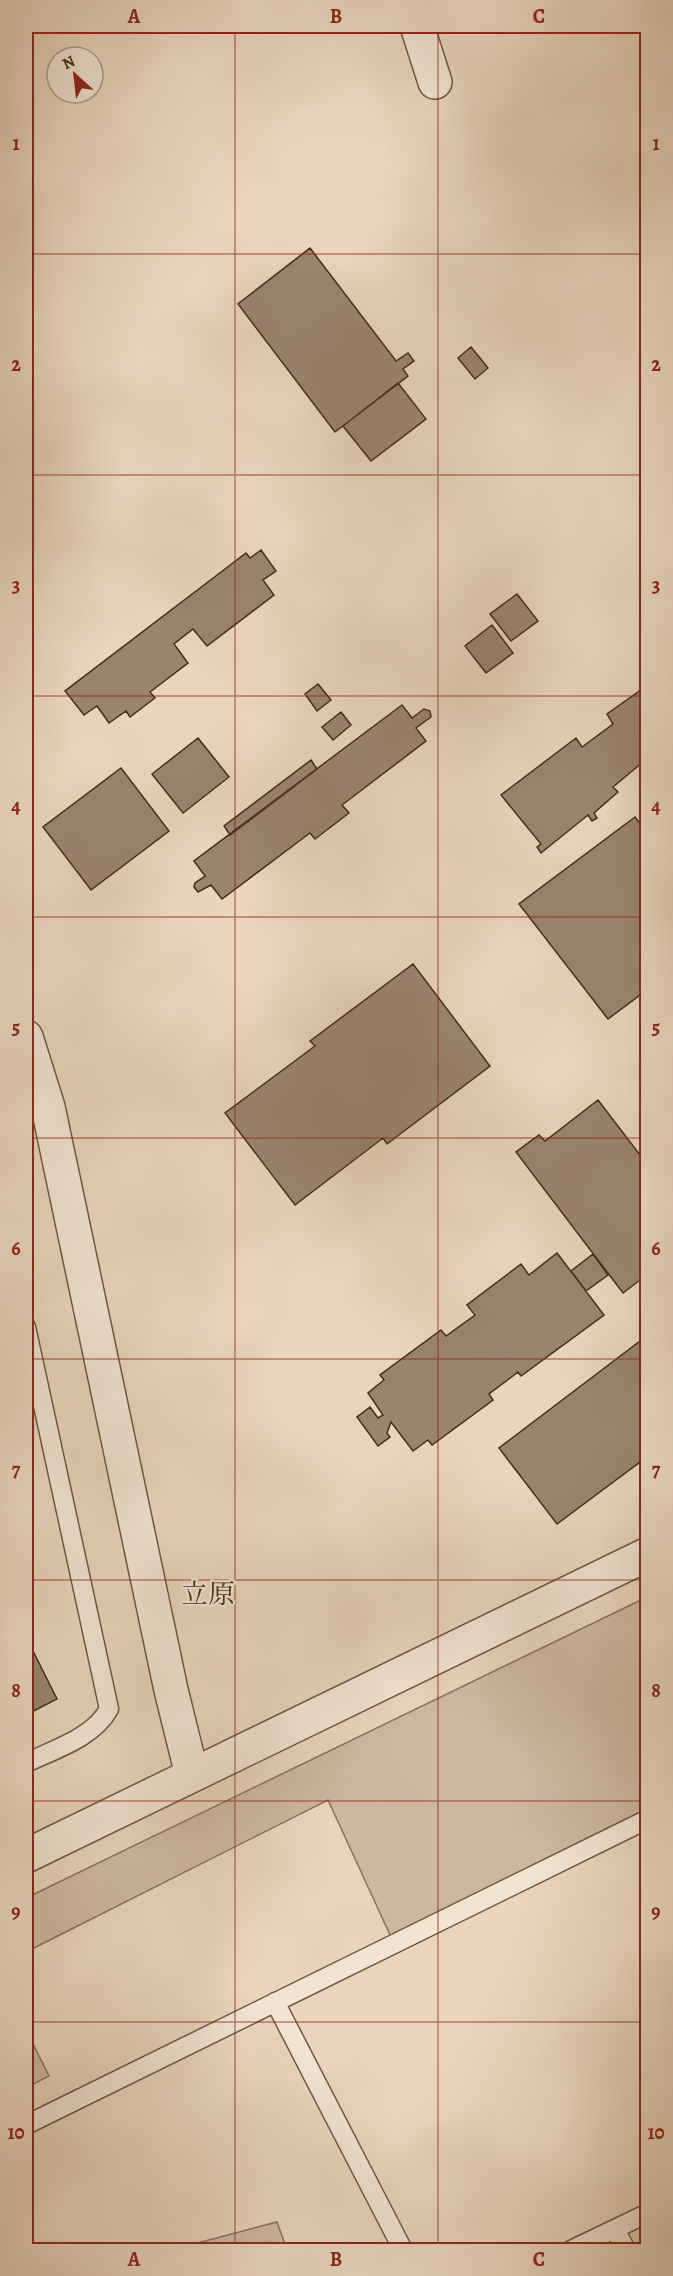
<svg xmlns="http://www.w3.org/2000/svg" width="673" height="2276" font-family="Alegreya,'Noto Serif JP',serif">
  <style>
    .green { fill: #ccb8a0; stroke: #88725c; stroke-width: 1.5 }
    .building { fill: #99846e; stroke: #442d19; stroke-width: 1.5 }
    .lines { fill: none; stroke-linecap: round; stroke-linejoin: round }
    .service-casing { stroke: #6d5742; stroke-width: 21 }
    .minor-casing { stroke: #6d5742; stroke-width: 36 }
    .tertiary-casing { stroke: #6d5742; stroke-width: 36 }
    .service { stroke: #f0e4d3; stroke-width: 18 }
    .minor { stroke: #f0e4d3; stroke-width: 33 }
    .tertiary { stroke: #f0e4d3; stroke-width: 33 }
    .grid { fill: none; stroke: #8f2418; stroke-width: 1.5; stroke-opacity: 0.55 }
    .labels { text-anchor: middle; stroke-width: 4.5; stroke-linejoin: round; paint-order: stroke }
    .quarter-label { font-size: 27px; fill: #442d19; stroke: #f0e4d3 }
    .neatline { fill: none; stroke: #8f2418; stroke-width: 2 }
    .grid-label { font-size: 20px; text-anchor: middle; font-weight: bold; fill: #8f2418 }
  </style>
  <rect width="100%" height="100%" fill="#e8d5bc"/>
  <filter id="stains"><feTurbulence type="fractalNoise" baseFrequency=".00333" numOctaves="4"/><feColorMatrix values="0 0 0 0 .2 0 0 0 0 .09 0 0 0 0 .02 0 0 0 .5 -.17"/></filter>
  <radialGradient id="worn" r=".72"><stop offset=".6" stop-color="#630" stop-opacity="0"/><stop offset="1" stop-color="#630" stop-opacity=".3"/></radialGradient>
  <path class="green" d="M 647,1597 L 647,1809 L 391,1937 L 328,1800 L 26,1952 L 26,1898 Z
    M 26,2030 L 49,2076 L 26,2088 Z
    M 277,2222 L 287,2250 L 171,2250 Z"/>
  <path class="building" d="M 310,248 L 396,361 L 408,353 L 414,361 L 403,369 L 408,376 L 335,432 L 238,304 Z
    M 471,347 L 488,368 L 475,379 L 458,358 Z
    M 398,383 L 426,419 L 371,461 L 343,426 Z
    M 261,550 L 276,571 L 263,580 L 274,595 L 207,646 L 193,629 L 174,644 L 188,663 L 150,692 L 155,698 L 130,717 L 126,711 L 109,723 L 97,706 L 84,715 L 65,691 L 246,553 L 250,558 Z
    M 517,594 L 538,621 L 511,641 L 490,614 Z
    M 492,625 L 513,653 L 486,673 L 465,646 Z
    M 318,684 L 331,700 L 317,711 L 305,694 Z
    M 648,685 L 648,768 L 643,762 L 613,787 L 618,792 L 594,813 L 597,818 L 592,821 L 588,815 L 541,853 L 537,847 L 541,844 L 501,795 L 576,738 L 582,747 L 613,724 L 607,714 Z
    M 402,705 L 412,718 L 424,709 L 430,711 L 431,717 L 416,728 L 426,741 L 342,805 L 349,813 L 315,839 L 310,833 L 222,899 L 211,885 L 198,892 L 194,887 L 195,883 L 205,876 L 194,861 Z
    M 341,712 L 351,725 L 333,740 L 322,727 Z
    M 198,738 L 229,777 L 183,813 L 152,774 Z
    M 311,760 L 317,769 L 230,835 L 224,826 Z
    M 121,768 L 169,831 L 91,890 L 43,827 Z
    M 635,817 L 648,834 L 648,989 L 608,1019 L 519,904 Z
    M 413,964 L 490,1066 L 387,1144 L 383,1138 L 295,1205 L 225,1113 L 315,1046 L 310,1041 Z
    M 598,1100 L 643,1159 L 648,1155 L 648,1274 L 623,1293 L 516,1152 L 539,1135 L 545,1141 Z
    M 557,1253 L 604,1315 L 521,1376 L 518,1372 L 489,1394 L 493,1400 L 432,1445 L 428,1440 L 413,1451 L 391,1422 L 387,1433 L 390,1437 L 378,1446 L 357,1417 L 370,1407 L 378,1418 L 383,1415 L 368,1393 L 384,1380 L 380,1375 L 441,1330 L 446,1336 L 475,1315 L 467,1305 L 521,1264 L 529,1275 Z
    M 593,1254 L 608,1275 L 586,1291 L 571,1271 Z
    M 648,1335 L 648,1456 L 557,1524 L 499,1448 Z
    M 26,1637 L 57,1699 L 26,1715 Z"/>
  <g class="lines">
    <g class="service-casing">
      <path id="service" d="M 26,1327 L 109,1709 C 93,1738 55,1749 26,1763
        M 275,2002 L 403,2250
        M 26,2125 L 648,1819
        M 615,2229 L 626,2250
        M 571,2250 L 648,2213"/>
    </g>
    <g class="minor-casing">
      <path id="minor" d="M 417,26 L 435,82
        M 26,1037 L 48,1107 L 171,1690 L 192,1775"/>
    </g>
    <g class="tertiary-casing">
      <path id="tertiary" d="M 26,1856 L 648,1554"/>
    </g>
    <use href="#service" class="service"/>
    <use href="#minor" class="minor"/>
    <use href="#tertiary" class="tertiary"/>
  </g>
  <path class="grid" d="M 235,26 L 235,2250M 438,26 L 438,2250M 26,254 L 648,254M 26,475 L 648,475M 26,696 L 648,696M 26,917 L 648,917M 26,1138 L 648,1138M 26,1359 L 648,1359M 26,1580 L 648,1580M 26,1801 L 648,1801M 26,2022 L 648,2022"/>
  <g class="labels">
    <g class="quarter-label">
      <text x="208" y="1603">立原</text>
    </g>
  </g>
  <rect width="673" height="2276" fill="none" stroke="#e8d5bc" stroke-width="66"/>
  <g transform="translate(75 75) rotate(333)"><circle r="28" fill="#f0e4d3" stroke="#ab9b89" stroke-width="1.5"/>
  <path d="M0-4.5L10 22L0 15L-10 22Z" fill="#8f2418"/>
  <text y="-9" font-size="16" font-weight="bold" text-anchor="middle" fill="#442d19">N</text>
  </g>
  <rect x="33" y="33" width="607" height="2210" class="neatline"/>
  <g class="grid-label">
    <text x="134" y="23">A</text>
    <text x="336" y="23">B</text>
    <text x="539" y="23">C</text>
    <text x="16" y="150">1</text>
    <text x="656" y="150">1</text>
    <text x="16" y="371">2</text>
    <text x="656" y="371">2</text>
    <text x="16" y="592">3</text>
    <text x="656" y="592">3</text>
    <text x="16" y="813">4</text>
    <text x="656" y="813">4</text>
    <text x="16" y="1034">5</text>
    <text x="656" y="1034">5</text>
    <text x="16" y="1255">6</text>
    <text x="656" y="1255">6</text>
    <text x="16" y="1476">7</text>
    <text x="656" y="1476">7</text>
    <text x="16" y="1697">8</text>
    <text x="656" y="1697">8</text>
    <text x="16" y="1918">9</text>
    <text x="656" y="1918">9</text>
    <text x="16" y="2139">10</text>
    <text x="656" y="2139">10</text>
    <text x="134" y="2266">A</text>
    <text x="336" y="2266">B</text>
    <text x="539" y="2266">C</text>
  </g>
  <rect width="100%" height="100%" filter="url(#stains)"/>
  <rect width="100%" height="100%" fill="url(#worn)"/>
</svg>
